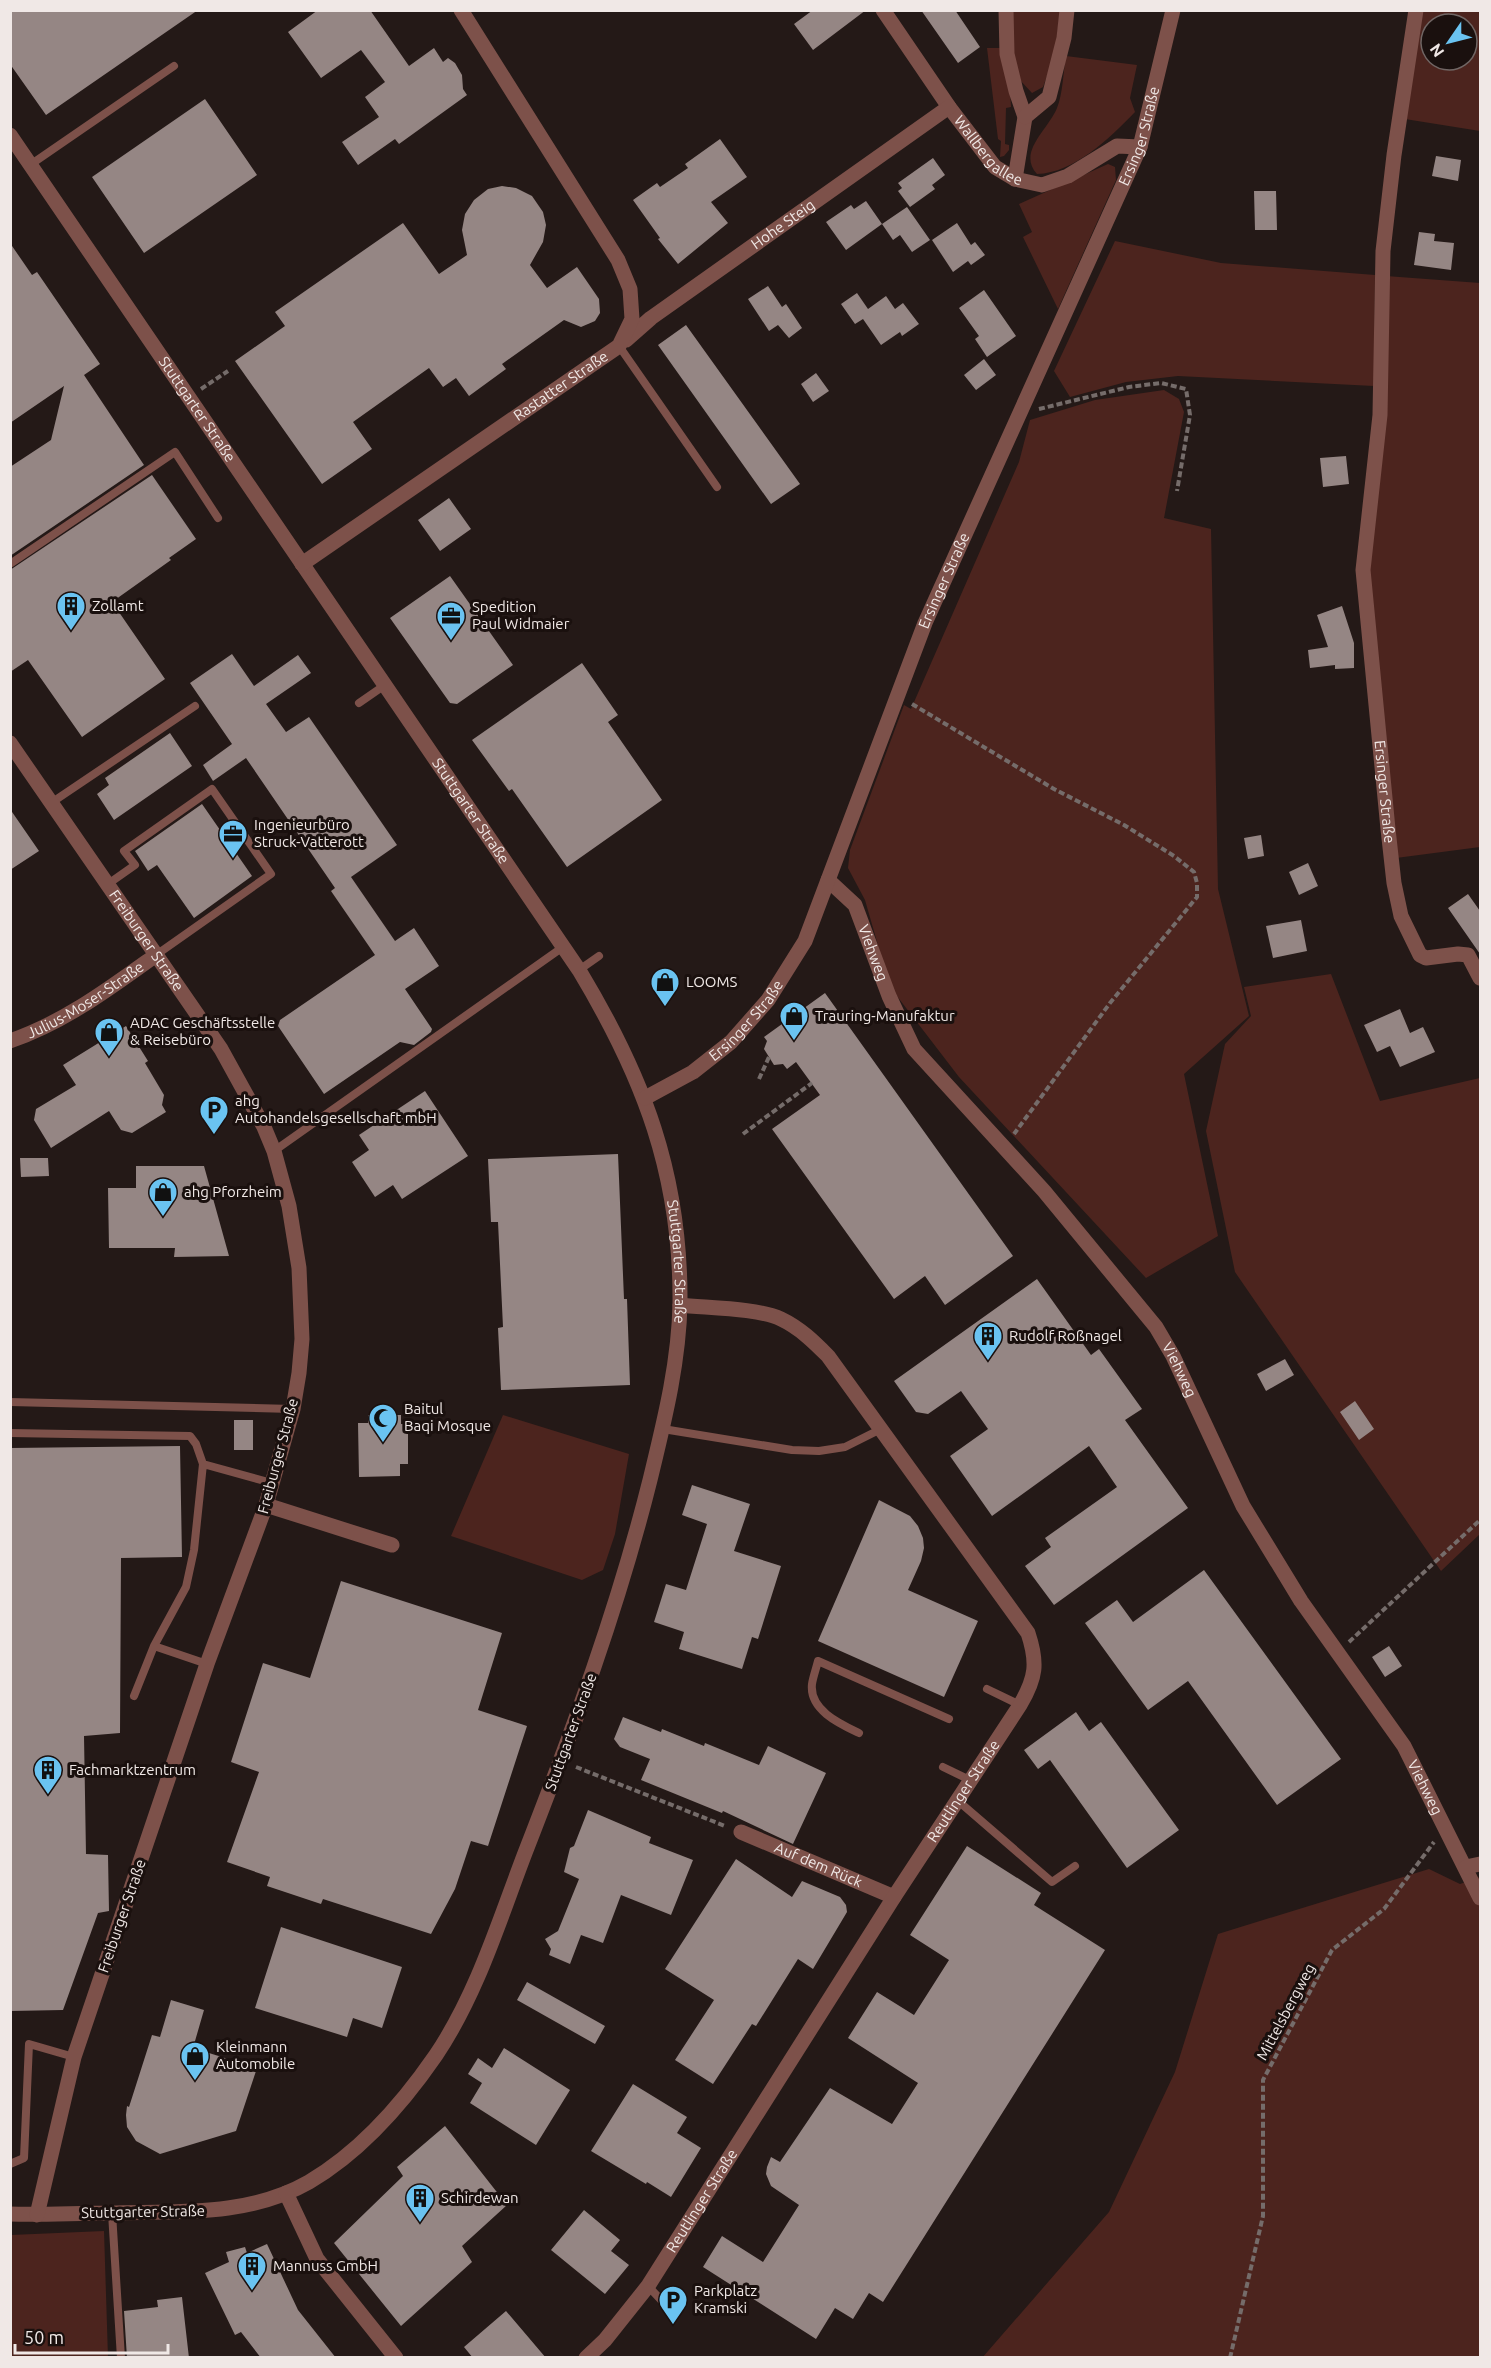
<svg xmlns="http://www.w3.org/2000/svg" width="1491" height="2368" font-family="Ubuntu,sans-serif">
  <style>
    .green { fill: #4c241e; fill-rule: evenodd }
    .building { fill: #958684 }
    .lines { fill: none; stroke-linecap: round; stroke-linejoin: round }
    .path { stroke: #756c6a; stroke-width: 4; stroke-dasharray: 6 3; stroke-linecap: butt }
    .lane { stroke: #7d514a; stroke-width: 8 }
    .street { stroke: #7d514a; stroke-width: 15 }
    .labels { text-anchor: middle; stroke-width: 6; stroke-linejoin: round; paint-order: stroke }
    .street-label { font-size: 15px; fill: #f0e8e6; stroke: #1a100e }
    .poi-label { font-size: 15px; fill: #f0e8e6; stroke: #1a100e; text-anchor: start }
  </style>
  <rect width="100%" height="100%" fill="#241917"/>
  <path class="green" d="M 1009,11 L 1060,11 L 1055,54 L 1043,87 L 1032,93 L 1018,78 L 1011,56 Z
    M 1421,11 L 1480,11 L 1480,131 L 1405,119 ZM 1431,24 L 1467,24 L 1467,60 L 1431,60 Z
    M 987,48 L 1000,48 L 1010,90 L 1011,107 L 1006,108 L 1005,144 L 1009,145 L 1009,150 L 1004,156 L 1000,157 L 1001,141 L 998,139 Z
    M 1066,56 L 1137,65 L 1130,98 L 1135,112 C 1110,138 1074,173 1037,174 C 1017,152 1048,130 1057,108 C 1063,93 1063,73 1066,56 Z
    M 1108,164 L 1115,167 L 1116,180 L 1058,309 L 1023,237 L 1032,232 L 1019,204 Z
    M 1115,241 L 1221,263 L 1375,275 L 1374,386 L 1178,376 L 1126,382 L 1070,397 L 1054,371 Z
    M 1386,276 L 1480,283 L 1480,847 L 1396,858 L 1369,567 Z
    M 1164,390 L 1179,399 L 1184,412 L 1164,518 L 1211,529 L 1218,889 L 1249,1016 L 1184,1074 L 1218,1236 L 1146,1278 L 959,1077 L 890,987 L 865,900 L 848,868 L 850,850 L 904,705 L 911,709 L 1019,462 L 1030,420 L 1095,400 Z
    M 1331,974 L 1380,1101 L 1480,1078 L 1480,1534 L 1441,1571 L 1235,1272 L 1206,1131 L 1225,1044 L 1251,1016 L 1244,987 Z
    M 503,1415 L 629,1454 L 615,1534 L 603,1570 L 582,1580 L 451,1536 Z
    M 1429,1869 L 1460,1884 L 1480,1877 L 1480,2357 L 982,2358 L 1109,2212 L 1175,2072 L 1218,1934 Z
    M 104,2231 L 108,2357 L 11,2357 L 11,2235 Z"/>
  <path class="building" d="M 10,10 L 198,10 L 46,115 L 10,64 Z
    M 318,10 L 370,10 L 409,66 L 434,48 L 443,62 L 448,58 L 455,63 L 462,75 L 463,89 L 467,95 L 399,144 L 395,139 L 358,165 L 342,142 L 379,117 L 365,97 L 385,82 L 361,50 L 321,78 L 288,32 Z
    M 813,10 L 866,10 L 813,50 L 794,24 Z
    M 921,10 L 955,10 L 980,47 L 958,63 Z
    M 205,99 L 257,175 L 144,253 L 92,177 Z
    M 720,139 L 747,177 L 711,202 L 728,223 L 678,264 L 658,239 L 660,238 L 633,200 L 657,183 L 660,187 L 688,168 L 685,164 Z
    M 1436,156 L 1461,160 L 1458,181 L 1432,176 Z
    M 933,158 L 945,175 L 932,185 L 935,189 L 910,207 L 898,191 L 902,188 L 898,183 Z
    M 502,186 L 516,188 L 532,196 L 543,212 L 546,225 L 543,242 L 530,265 L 547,288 L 577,267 L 599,299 L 600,313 L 595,321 L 581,327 L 564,320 L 502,364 L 506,369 L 469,396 L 456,378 L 443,387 L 429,368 L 353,422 L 372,449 L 322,484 L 235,361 L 285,326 L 275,312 L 403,223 L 439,274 L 467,255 L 462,230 L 465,214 L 474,200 L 488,189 Z
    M 1254,191 L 1276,191 L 1277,230 L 1255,230 Z
    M 866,201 L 882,224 L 907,207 L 930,240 L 912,252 L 900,235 L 893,240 L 882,224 L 846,250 L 826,222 L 851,205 L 854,209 Z
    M 957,223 L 971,245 L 975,242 L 985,255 L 971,265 L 968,261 L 953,272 L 932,240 Z
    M 1419,232 L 1435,234 L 1434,241 L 1454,243 L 1451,270 L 1414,265 Z
    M 10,243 L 32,275 L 37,272 L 100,364 L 84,375 L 144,465 L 10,556 L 10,467 L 51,440 L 64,386 L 10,423 Z
    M 768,286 L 782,307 L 786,304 L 802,328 L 789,338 L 778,325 L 769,331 L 748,299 Z
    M 984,290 L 1016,336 L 987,357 L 975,339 L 979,336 L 959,308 Z
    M 857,293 L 868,309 L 886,296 L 895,309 L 903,303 L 919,324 L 902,336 L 900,332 L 881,345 L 863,319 L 855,324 L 841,304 Z
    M 686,325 L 800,484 L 771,504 L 658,345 Z
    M 984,359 L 996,375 L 976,390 L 964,375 Z
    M 816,373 L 829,391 L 813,402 L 801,384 Z
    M 1346,456 L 1349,484 L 1323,487 L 1320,458 Z
    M 152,475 L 196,539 L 169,558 L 171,560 L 112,602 L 165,679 L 82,737 L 28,660 L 10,672 L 10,570 Z
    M 449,498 L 471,529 L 440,551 L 418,520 Z
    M 450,576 L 513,665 L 457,704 L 450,703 L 390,618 Z
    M 1342,606 L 1354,643 L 1354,668 L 1335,669 L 1335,665 L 1310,668 L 1308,650 L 1328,647 L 1317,615 Z
    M 232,654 L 254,686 L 298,655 L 311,673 L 266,704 L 286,732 L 309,717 L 397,845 L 351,877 L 395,941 L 414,928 L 439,966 L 405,989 L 432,1029 L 431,1032 L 414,1045 L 400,1042 L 324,1094 L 278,1026 L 280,1020 L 375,955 L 331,891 L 335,888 L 246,758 L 213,781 L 203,765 L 232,744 L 190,683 Z
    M 582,663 L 618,715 L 608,722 L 662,800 L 567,867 L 512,789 L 509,791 L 472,740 Z
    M 170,733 L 192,766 L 114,820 L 97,794 L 109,785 L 105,778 Z
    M 202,804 L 252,876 L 194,918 L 157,865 L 148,871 L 135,851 Z
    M 10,809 L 39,851 L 10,870 Z
    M 1261,835 L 1264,856 L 1248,859 L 1244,838 Z
    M 1308,863 L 1318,886 L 1299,895 L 1289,872 Z
    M 1468,894 L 1480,911 L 1480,954 L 1448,908 Z
    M 1301,920 L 1307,951 L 1273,958 L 1266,926 Z
    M 825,993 L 1013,1256 L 945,1305 L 925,1276 L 894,1299 L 772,1129 L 820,1095 L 796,1062 L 787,1069 L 783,1064 L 774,1065 L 764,1049 L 767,1041 L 764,1037 Z
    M 1400,1009 L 1410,1033 L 1423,1027 L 1435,1052 L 1400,1067 L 1390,1046 L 1377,1052 L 1364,1025 Z
    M 126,1026 L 148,1061 L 145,1063 L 164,1095 L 162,1105 L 166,1112 L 132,1133 L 121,1130 L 109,1111 L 51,1148 L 34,1120 L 36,1109 L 76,1085 L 63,1065 Z
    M 425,1091 L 468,1156 L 402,1199 L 393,1185 L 375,1197 L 352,1162 L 369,1150 L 359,1135 Z
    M 618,1154 L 624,1299 L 627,1299 L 630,1385 L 501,1390 L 498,1328 L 503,1327 L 498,1222 L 491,1222 L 488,1159 Z
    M 20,1158 L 48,1158 L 49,1176 L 21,1177 Z
    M 136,1166 L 204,1166 L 229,1256 L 174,1257 L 175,1248 L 109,1248 L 108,1188 L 136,1188 Z
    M 1037,1279 L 1091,1355 L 1099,1349 L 1142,1409 L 1125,1420 L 1188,1508 L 1054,1605 L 1025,1566 L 1051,1547 L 1045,1538 L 1117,1487 L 1089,1446 L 992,1516 L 950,1456 L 988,1429 L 961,1391 L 928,1414 L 916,1412 L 894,1381 Z
    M 1285,1359 L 1294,1375 L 1266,1391 L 1257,1374 Z
    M 1355,1401 L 1374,1429 L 1359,1440 L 1340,1412 Z
    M 368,1415 L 401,1415 L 401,1424 L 408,1424 L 408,1464 L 400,1464 L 400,1476 L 359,1477 L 358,1423 L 368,1423 Z
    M 234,1420 L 253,1420 L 253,1450 L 234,1450 Z
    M 180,1446 L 182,1557 L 121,1558 L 120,1733 L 84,1736 L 86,1854 L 108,1855 L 109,1911 L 98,1913 L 63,2010 L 10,2011 L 10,1448 Z
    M 692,1485 L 750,1504 L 734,1551 L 781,1566 L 758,1639 L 752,1637 L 742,1669 L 679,1649 L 684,1632 L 654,1622 L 666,1584 L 686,1590 L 707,1524 L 682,1515 Z
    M 879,1500 L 910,1516 L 918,1526 L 923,1538 L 924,1548 L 921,1561 L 908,1590 L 978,1621 L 944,1697 L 818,1641 Z
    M 1204,1570 L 1341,1759 L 1277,1805 L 1188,1681 L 1148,1710 L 1085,1623 L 1117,1600 L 1133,1622 Z
    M 341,1581 L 502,1633 L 478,1710 L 527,1726 L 488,1846 L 471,1841 L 455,1889 L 431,1934 L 323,1899 L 321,1904 L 267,1886 L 270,1877 L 227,1862 L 259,1772 L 231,1762 L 263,1663 L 310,1678 Z
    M 1389,1646 L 1402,1666 L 1385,1677 L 1372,1657 Z
    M 1076,1712 L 1089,1731 L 1101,1722 L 1179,1830 L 1127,1868 L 1050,1760 L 1038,1769 L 1024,1750 Z
    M 623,1717 L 661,1732 L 662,1729 L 704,1746 L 705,1743 L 759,1765 L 768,1746 L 826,1773 L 793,1844 L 723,1811 L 722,1813 L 641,1780 L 650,1759 L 620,1747 L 614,1739 Z
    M 588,1810 L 651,1837 L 649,1843 L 693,1860 L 671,1915 L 621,1895 L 603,1943 L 581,1935 L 570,1964 L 549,1955 L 551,1949 L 545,1939 L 558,1931 L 579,1879 L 564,1872 L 570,1848 L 574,1846 Z
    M 967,1846 L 1041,1893 L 1034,1905 L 1105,1950 L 883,2302 L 869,2293 L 853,2319 L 835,2308 L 816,2339 L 703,2267 L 722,2236 L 763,2262 L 799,2205 L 771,2186 L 766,2174 L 767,2167 L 771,2157 L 780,2162 L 830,2088 L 892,2124 L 918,2083 L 848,2038 L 877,1992 L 914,2015 L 949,1960 L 910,1935 Z
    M 736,1859 L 792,1897 L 802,1881 L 840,1897 L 846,1905 L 847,1912 L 813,1969 L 798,1959 L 756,2026 L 752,2024 L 713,2084 L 675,2060 L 714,2000 L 665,1969 Z
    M 281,1927 L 402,1967 L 382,2028 L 353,2018 L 347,2037 L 255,2008 Z
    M 527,1982 L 605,2026 L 595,2044 L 517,2000 Z
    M 171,2000 L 204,2010 L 193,2048 L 257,2068 L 236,2131 L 160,2154 L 136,2141 L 127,2127 L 126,2115 L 127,2106 L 129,2107 L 152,2035 L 160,2037 Z
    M 504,2048 L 570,2090 L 536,2145 L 470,2103 L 482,2083 L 468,2074 L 478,2058 L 492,2068 Z
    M 633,2084 L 687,2117 L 677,2133 L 701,2148 L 671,2197 L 647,2182 L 646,2184 L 591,2151 Z
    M 445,2126 L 507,2205 L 462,2246 L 472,2262 L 401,2326 L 334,2243 L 403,2176 L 397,2167 Z
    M 584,2210 L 620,2240 L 611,2251 L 629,2265 L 605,2294 L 551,2250 Z
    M 267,2244 L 298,2310 L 336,2358 L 261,2358 L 241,2332 L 235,2335 L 205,2273 L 229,2262 L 226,2252 L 245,2247 L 247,2253 Z
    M 182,2297 L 189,2358 L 127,2358 L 124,2311 L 158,2307 L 157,2300 Z
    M 506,2311 L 546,2358 L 473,2358 L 464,2347 Z"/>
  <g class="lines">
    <path class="path" d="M 201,389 L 228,371
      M 1039,409 L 1129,387 L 1161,383 L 1186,389 L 1190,415 L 1177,491
      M 912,704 L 1054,789 L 1124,825 L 1174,856 L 1194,872 L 1197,883 L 1197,897 L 1110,1003 L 1014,1134
      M 759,1079 L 769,1057
      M 743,1134 L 812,1083
      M 1349,1642 L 1480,1520
      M 576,1767 L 725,1826
      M 1230,2358 L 1263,2216 L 1263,2080 L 1332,1950 L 1384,1909 L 1434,1842"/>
    <path class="lane" d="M 30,165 L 174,66
      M 619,346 L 717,487
      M 10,564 L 175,452 L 218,518
      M 359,703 L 385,685
      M 51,803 L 195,706
      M 108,884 L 135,865 L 124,851 L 212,789 L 271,874 L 156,955
      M 579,970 L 599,956
      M 274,1151 L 563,947
      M 10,1402 L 293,1409
      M 663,1429 L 792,1450 L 819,1451 L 845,1447 L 881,1429
      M 10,1433 L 190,1436 L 196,1444 L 203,1464 L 194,1550 L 186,1587 L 154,1646 L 207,1664
      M 203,1464 L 272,1483
      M 987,1689 L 1020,1705
      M 134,1696 L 154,1646
      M 859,1733 C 840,1724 809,1710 812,1684 C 813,1677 816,1669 818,1661 L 949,1719
      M 943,1767 L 970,1780
      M 957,1800 L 1052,1882 L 1075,1866
      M 10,2164 L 24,2158 L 29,2044 L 74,2057
      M 112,2213 L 121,2358
      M 648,2286 L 662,2301"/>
    <g class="street">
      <path id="s1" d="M 883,10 L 949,107 L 995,167 L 1015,179 L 1042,185 L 1068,176 L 1117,146 L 1140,147"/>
      <path d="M 1006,10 L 1007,54 L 1016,91 L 1025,117 L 1015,179"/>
      <path id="s2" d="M 1416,10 L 1394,155 L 1383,251 L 1380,415 L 1363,570 L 1388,829 L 1394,883 L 1401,916 L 1420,955 L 1426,958 L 1458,954 L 1468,955 L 1480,978"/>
      <path d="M 1025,117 L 1049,97 L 1064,38 L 1067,10"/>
      <path id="s3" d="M 10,135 L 579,970 C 644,1078 681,1175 680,1303 C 679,1363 664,1422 650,1480 C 618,1608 573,1730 525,1853 C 499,1921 477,1994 436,2055 C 403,2103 360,2152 309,2182 C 248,2217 177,2211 109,2213 C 76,2213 43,2215 10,2214"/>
      <path id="s4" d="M 626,340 L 651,318 L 949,107"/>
      <path id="s5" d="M 302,564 L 619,346 L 632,319 L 630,289 L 618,260 L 461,10"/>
      <path id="s6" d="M 10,743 L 221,1049 L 264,1127 L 274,1151 L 289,1206 L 299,1268 L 302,1339 L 299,1373 L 293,1409 L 266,1505 L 207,1664 L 74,2057 L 37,2215"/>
      <path id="s7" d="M 828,880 L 855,905 L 889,996 L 914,1049 L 1044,1191 L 1156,1327 L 1173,1356 L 1243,1506 L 1301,1601 L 1404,1746 L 1480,1898"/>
      <path id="s8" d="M 10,1041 C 65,1022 110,988 156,955"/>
      <path id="s9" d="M 645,1098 L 693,1072 L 731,1042 L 768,1000 L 805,941 L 925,623 L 1140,147 L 1173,10"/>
      <path d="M 266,1505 L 392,1545"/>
      <path id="s10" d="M 741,1832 L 894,1897"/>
      <path d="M 1466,1867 L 1480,1864"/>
      <path d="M 286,2193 L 317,2259 L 396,2358"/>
      <path id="s11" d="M 586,2358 L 605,2340 L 648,2286 L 894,1897 L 1020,1705 C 1036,1678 1038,1663 1028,1633 L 828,1356 C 814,1342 800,1328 781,1319 C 758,1308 707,1308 680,1305"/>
    </g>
  </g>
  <defs>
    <g id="building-pin" transform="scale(1.5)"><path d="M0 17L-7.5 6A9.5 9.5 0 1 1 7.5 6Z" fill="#6ac3f1" stroke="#1a100e"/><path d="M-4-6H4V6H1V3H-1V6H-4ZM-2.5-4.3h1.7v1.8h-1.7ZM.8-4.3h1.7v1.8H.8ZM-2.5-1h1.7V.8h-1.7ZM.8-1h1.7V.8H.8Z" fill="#111"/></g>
    <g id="office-pin" transform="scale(1.5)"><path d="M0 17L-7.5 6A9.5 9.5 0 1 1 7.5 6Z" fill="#6ac3f1" stroke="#1a100e"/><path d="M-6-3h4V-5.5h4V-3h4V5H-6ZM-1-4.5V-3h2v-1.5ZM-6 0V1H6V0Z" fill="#111"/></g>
    <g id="shop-pin" transform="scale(1.5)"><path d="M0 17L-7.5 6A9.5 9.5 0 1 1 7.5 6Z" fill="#6ac3f1" stroke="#1a100e"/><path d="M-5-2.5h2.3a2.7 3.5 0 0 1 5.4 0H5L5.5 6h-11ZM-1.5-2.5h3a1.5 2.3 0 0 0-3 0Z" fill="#111"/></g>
    <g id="parking-pin" transform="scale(1.5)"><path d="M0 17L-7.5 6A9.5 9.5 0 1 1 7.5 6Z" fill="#6ac3f1" stroke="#1a100e"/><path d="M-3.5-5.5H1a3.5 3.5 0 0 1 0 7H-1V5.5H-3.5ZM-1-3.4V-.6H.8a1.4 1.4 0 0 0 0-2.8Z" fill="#111"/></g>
    <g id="mosque-pin" transform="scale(1.5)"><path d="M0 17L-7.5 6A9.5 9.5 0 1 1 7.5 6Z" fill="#6ac3f1" stroke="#1a100e"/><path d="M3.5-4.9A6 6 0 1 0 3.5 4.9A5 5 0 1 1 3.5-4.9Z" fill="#111"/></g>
  </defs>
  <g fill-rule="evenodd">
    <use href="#building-pin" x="71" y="606"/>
    <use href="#office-pin" x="451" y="616"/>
    <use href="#office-pin" x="233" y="834"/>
    <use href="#shop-pin" x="665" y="982"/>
    <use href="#shop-pin" x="794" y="1016"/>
    <use href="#shop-pin" x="109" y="1032"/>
    <use href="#parking-pin" x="214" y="1110"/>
    <use href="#shop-pin" x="163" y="1192"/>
    <use href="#building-pin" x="988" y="1336"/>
    <use href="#mosque-pin" x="383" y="1418"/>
    <use href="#building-pin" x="48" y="1770"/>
    <use href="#shop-pin" x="195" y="2056"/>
    <use href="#building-pin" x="420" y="2198"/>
    <use href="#building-pin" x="252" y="2266"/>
    <use href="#parking-pin" x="673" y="2300"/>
  </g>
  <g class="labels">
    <g class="street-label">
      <text dy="5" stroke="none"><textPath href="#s9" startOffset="1101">Ersinger Straße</textPath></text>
      <text dy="5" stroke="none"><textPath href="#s1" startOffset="177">Wallbergallee</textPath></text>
      <text dy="5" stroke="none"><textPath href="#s4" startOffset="195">Hohe Steig</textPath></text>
      <text dy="5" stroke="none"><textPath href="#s5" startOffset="314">Rastatter Straße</textPath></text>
      <text dy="5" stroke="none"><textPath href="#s3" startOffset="332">Stuttgarter Straße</textPath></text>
      <text dy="5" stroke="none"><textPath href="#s9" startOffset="615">Ersinger Straße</textPath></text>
      <text dy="5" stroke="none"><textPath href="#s2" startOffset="786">Ersinger Straße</textPath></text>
      <text dy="5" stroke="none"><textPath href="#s3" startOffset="818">Stuttgarter Straße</textPath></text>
      <text dy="5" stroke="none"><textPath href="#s6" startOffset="240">Freiburger Straße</textPath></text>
      <text dy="5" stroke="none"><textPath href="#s7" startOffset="88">Viehweg</textPath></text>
      <text dy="5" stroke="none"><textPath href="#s8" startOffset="86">Julius-Moser-Straße</textPath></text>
      <text dy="5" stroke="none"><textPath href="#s9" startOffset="129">Ersinger Straße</textPath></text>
      <text dy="5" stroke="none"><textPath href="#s3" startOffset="1322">Stuttgarter Straße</textPath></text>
      <text dy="5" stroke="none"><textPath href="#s7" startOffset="610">Viehweg</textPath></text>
      <text transform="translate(278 1456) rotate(-75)" y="5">Freiburger Straße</text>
      <text transform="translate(571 1732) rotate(-70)" y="5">Stuttgarter Straße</text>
      <text dy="5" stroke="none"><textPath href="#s7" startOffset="1096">Viehweg</textPath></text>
      <text dy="5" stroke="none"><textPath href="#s11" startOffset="682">Reutlinger Straße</textPath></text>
      <text dy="5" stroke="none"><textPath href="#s10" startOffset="84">Auf dem Rück</textPath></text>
      <text transform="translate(122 1916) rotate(-71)" y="5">Freiburger Straße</text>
      <text transform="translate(1286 2012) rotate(-62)" y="5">Mittelsbergweg</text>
      <text dy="5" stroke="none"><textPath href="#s11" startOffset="196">Reutlinger Straße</textPath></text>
      <text transform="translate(143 2212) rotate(-1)" y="5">Stuttgarter Straße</text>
    </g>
    <g class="poi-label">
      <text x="92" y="611">Zollamt</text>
      <text x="472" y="612">Spedition<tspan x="472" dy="17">Paul Widmaier</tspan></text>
      <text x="254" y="830">Ingenieurbüro<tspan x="254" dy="17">Struck-Vatterott</tspan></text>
      <text x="686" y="987">LOOMS</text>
      <text x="815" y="1021">Trauring-Manufaktur</text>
      <text x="130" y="1028">ADAC Geschäftsstelle<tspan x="130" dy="17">&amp; Reisebüro</tspan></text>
      <text x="235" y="1106">ahg<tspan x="235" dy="17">Autohandelsgesellschaft mbH</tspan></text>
      <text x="184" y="1197">ahg Pforzheim</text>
      <text x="1009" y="1341">Rudolf Roßnagel</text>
      <text x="404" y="1414">Baitul<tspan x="404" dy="17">Baqi Mosque</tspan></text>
      <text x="69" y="1775">Fachmarktzentrum</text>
      <text x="216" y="2052">Kleinmann<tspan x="216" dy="17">Automobile</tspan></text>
      <text x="441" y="2203">Schirdewan</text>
      <text x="273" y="2271">Mannuss GmbH</text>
      <text x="694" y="2296">Parkplatz<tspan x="694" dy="17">Kramski</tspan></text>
    </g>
  </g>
  <rect width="1491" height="2368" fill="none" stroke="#f0e8e6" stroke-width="24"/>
  <g transform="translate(1449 42) rotate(235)"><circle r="28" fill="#1a100e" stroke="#706664" stroke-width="1.5"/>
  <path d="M0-4.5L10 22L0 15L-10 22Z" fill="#6ac3f1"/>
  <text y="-9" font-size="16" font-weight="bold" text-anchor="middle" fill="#f0e8e6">N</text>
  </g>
  <path d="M15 2344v9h153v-9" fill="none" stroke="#f0e8e6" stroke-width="3"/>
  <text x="24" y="2344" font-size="18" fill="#f0e8e6" stroke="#1a100e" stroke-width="4.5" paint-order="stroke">50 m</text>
</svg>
